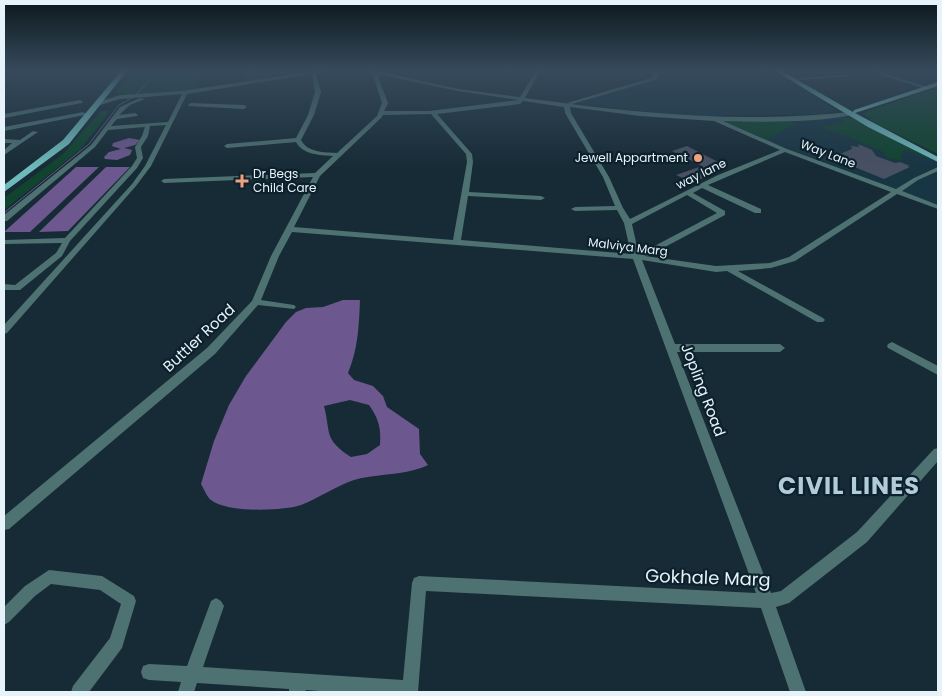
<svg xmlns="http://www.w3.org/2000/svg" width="942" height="696" font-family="Poppins,sans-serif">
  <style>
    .built { fill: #183543 }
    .green { fill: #10442e }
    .water { fill: #6c588e; fill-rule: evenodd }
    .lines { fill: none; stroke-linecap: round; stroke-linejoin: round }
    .stream { stroke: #6c588e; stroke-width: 1 }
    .building { fill: #485063 }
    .minor { fill: #4e7171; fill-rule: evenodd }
    .major { fill: #6fb9ba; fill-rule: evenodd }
    .poi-dot { fill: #f1a17e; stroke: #0c212b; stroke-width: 2 }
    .labels { text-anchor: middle; stroke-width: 4.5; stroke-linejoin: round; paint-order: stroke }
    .far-street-label { font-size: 12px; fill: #e6f3fa; stroke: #0c212b }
    .far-poi-label { font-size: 12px; fill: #e6f3fa; stroke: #0c212b; text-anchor: end }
    .street-label { font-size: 15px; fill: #e6f3fa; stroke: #0c212b }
    .near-street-label { font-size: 18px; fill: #e6f3fa; stroke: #0c212b }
    .near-district-label { font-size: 24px; font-weight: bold; letter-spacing: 1px; fill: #b2cbd9; stroke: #0c212b }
  </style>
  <rect width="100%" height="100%" fill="#162b35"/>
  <path class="built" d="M 658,71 L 771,71 L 838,111 L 820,114 L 709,116 L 667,114 L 579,104 L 579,101 L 656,79 L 660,75 Z
    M 844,116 L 854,118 L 938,160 L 938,205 L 792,151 L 722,122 L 722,120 Z"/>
  <path class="green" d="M 133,71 L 204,71 L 195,90 L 130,94 L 115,93 Z
    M 246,71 L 318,71 L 245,82 Z
    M 938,87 L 938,154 L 875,123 L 863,114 L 868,111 Z
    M 101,111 L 110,111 L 80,150 L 4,210 L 4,198 L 63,154 Z
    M 838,117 L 854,119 L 938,162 L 907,150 L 901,151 L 905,154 L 900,155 L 903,158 L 901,160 L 891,159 L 884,156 L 886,153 L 845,135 L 820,127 L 823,125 L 833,126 L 843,122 Z
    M 789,120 L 794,125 L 767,139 L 723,121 Z"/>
  <path class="water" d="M 129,138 L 140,140 L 135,145 L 124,148 L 132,150 L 130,155 L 117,160 L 105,159 L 104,157 L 109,152 L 121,149 L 112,146 L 113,143 Z
    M 76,167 L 99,167 L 30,232 L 4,232 Z
    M 106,167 L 130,167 L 68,231 L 39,232 Z
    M 343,300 L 360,300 C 359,326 358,349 348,373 L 354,380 L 373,386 L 383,396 L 387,407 L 419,429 L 420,454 L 428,465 C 405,476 379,473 354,480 C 336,486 319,498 301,505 C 284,511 226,513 211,500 C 207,497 204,489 201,484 L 214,441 L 229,405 L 246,376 L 286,322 L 296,312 L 306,308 L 323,307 ZM 350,400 L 369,405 C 379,419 381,428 380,445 L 367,454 L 351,457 C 323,439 331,432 324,406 Z"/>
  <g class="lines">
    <path class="stream" d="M 136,95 L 158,71
      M 4,213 L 89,144 L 119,105 L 132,98"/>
  </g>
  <path class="building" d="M 858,144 L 872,150 L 876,156 L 895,163 L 900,162 L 910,166 L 907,166 L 910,167 L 884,179 L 835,159 L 838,158 L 835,156 L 852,149 L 851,146 L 859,147 Z
    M 687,146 L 724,165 L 703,173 L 707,177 L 691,182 L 676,175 L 702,166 L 672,151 Z"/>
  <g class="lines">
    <path class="minor" d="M 316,71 L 327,71 L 316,74 L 321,92 L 314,115 L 301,140 C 308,153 324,152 337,153 L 377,116 L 382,103 L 372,73 L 369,71 L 377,71 L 458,89 L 520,97 L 536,71 L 540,71 L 525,98 C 637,113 737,124 851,112 L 853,113 L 853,115 C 810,123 766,122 723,121 L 787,149 L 896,189 L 914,178 L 938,167 L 938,171 L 918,180 L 902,191 L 938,205 L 938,209 L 897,194 L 795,261 L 771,268 L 738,271 L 823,318 L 825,320 L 823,322 L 817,322 L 727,271 L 716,272 L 642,260 L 675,344 L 780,344 L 785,348 L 780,352 L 677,352 L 771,593 L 781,591 L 857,532 L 934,449 L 938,448 L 938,461 L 867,542 L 789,603 L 776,607 L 806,692 L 790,692 L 761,608 L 426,591 L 418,692 L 333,692 L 306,690 L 305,692 L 289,692 L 289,689 L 197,683 L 194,692 L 178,692 L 181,682 L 149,680 L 143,678 L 141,672 L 143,666 L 149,664 L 187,666 L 211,601 L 216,598 L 221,601 L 224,606 L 203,667 L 403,680 L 412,583 L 414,578 L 419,576 L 756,593 L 633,259 L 292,232 L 279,256 L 261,300 L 294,305 L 296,307 L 294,309 L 258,305 L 215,354 L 9,529 L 4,530 L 4,516 L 207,348 L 252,301 L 271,256 L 313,177 L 164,183 L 161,181 L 164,179 L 315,173 L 333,156 C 320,155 303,155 296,142 L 227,148 L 224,146 L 227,144 L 296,138 L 308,115 L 315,92 L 312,74 L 187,94 L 151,166 L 136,186 L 7,333 L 4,334 L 4,325 L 132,184 L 145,166 L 166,125 L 150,126 L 148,136 L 141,147 L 143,158 L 137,168 L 70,241 L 62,256 L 20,290 L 4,290 L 4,284 L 15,285 L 56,253 L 62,243 L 4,244 L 4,240 L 65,238 L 132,166 L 137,158 L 135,147 L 142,136 L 145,127 L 108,130 L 95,147 L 7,221 L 4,221 L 4,215 L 91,145 L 120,107 L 140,98 L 145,99 L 130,105 L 119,115 L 135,113 L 138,115 L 137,116 L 117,119 L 111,126 L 168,122 L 182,94 L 120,99 L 97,106 L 95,105 L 95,103 L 120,95 L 181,91 ZM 377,74 L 458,91 L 519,100 L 429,111 L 384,111 L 388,103 ZM 523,101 L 564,107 L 565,113 L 603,177 L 615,206 L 575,207 L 571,209 L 575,211 L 617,210 L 624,223 L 631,254 L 461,240 L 468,196 L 541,200 L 545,198 L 541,196 L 469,192 L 473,162 L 472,154 L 437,114 L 520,104 ZM 570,107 L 640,116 L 714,121 L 780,150 L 718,175 L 630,219 L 623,208 L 609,177 L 571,113 ZM 431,114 L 466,154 L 467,162 L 453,240 L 294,227 L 320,176 L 381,118 L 383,115 ZM 785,152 L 891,192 L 789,257 L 770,263 L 716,266 L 645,256 L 650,255 L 725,215 L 725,211 L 693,193 L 702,188 L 755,213 L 761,213 L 761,209 L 708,185 ZM 687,195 L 717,213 L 645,251 L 638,251 L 632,224 Z
      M 652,71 L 656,71 L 658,76 L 655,80 L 572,104 L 567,103 L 651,78 L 654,76 Z
      M 870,71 L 877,71 L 930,88 L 926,89 Z
      M 851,74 L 849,76 L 798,80 L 796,79 Z
      M 80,100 L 83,102 L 82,103 L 4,118 L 4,114 Z
      M 191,103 L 244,105 L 247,107 L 244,109 L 189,106 L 188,105 Z
      M 83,112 L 86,114 L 85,115 L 4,131 L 4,127 Z
      M 33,131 L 38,132 L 4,155 L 4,150 L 12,143 L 4,143 L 4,139 L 20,140 Z
      M 892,342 L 938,366 L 938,375 L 888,348 L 887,346 L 888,344 Z
      M 49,570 L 102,576 L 134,596 L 136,601 L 122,648 L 89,692 L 71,692 L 73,686 L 110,638 L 121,604 L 100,590 L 51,584 L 35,596 L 9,622 L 4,625 L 4,607 L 25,586 Z"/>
    <path class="major" d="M 121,71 L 127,71 L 69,144 L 4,192 L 4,185 L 63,140 Z
      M 775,71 L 782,71 L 853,112 L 854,110 L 938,82 L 938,86 L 855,113 L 938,157 L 938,162 L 868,127 Z"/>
  </g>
  <linearGradient id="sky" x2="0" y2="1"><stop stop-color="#0c181d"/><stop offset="0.42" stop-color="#364a5c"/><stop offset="1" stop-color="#364a5c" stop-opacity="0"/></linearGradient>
  <rect width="942" height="168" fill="url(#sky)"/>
  <g class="poi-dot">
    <circle cx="698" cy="158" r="5"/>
    <path d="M239.5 173.5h5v5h5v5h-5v5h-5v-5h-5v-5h5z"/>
  </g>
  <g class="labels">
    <g class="far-street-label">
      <text transform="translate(828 154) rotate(21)" y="4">Way Lane</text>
      <text transform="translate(701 174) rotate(-26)" y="4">way lane</text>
      <text transform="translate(628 247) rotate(7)" y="4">Malviya Marg</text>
    </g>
    <g class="far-poi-label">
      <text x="688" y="162">Jewell Appartment</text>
      <text x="253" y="178" text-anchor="start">Dr Begs<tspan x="253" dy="14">Child Care</tspan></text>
    </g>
    <g class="street-label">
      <text transform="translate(199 338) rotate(-43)" y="5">Buttler Road</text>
      <text transform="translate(703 390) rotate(69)" y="5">Jopling Road</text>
    </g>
    <g class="near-street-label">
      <text transform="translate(708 578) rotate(2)" y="6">Gokhale Marg</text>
    </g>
    <g class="near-district-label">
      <text x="849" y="494">CIVIL LINES</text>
    </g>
  </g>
  <rect width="942" height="696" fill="none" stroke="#e6f3fa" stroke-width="10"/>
</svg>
